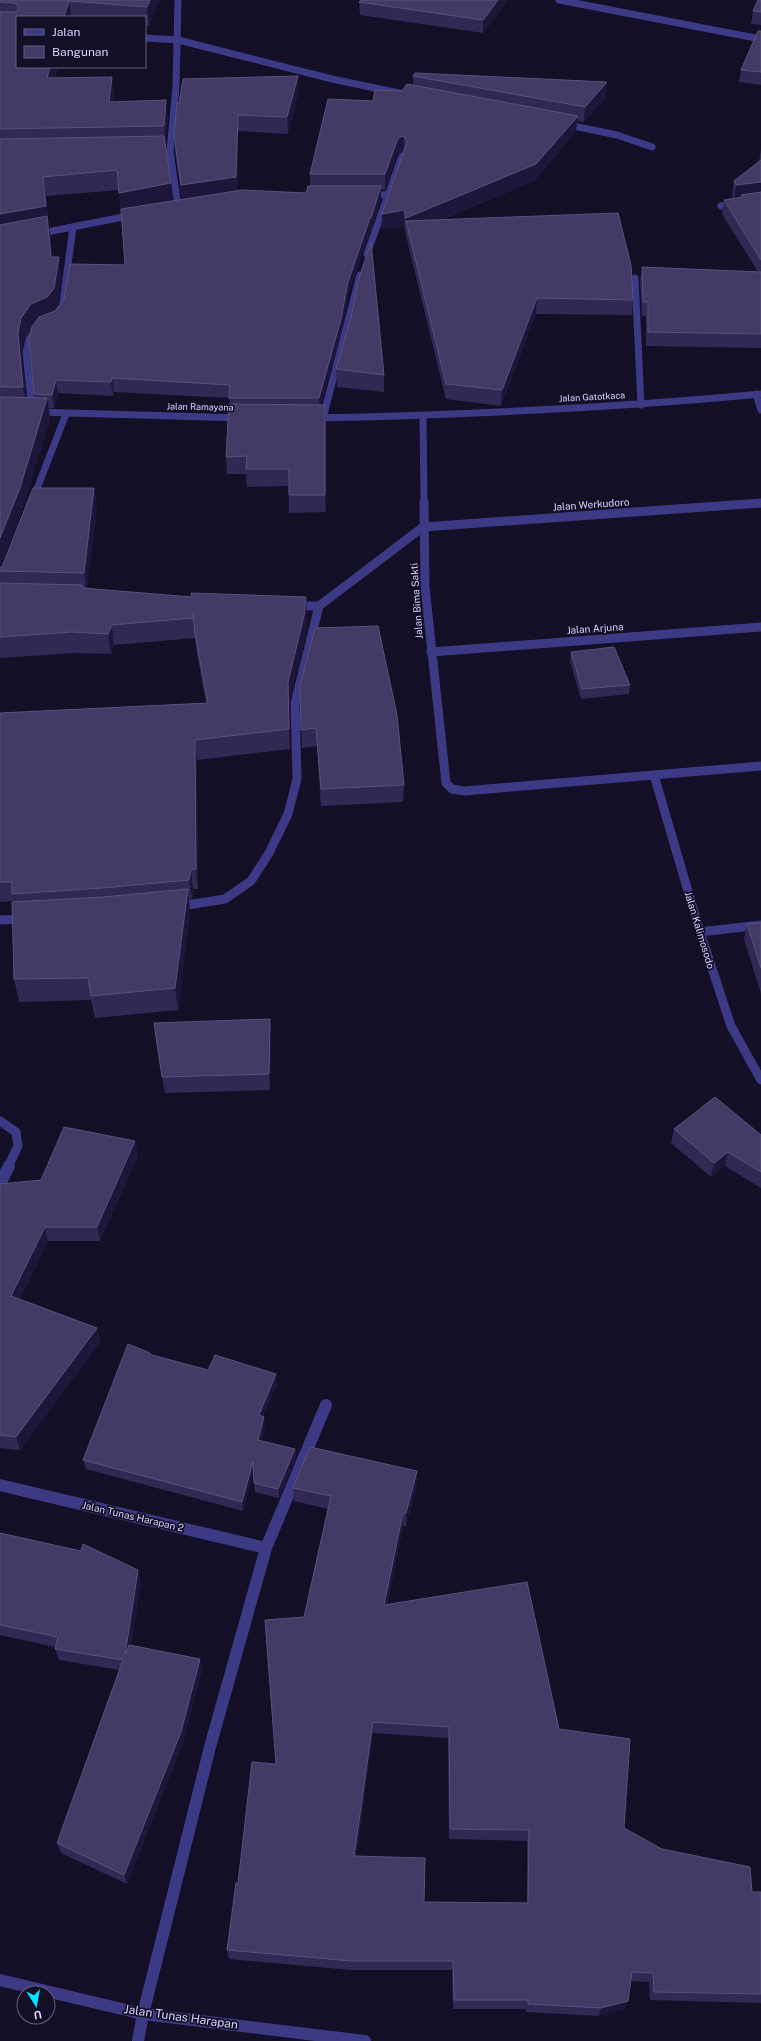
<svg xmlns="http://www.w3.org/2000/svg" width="761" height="2041" font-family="'Public Sans',sans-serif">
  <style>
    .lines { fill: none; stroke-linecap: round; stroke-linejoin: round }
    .minor-far2 { stroke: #3d3a85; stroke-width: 7 }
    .minor-far1 { stroke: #3d3a85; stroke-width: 9 }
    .minor { stroke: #3d3a85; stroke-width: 12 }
    .wall { fill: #312854; fill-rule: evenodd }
    .shaded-wall { fill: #1d163a }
    .building { fill: #433a66; stroke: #5a527e; fill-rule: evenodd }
    .labels { text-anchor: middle; stroke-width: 3.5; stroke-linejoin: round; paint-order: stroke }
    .far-street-label { font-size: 9px; fill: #d9d4ff; stroke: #130f26 }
    .street-label { font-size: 10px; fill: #d9d4ff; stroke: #130f26 }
    .near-street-label { font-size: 12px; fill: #d9d4ff; stroke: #130f26 }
  </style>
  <rect width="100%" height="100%" fill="#130f26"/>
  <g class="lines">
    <path class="minor-far2" d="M 178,0 L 176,86 L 170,151 L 178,207
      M 559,0 L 761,39
      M 145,38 L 178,40 L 332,79 L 399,93
      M 564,124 L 617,135 L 652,147
      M 368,194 L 388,195
      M 721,206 L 761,200
      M 37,234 L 133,215
      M 367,254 L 402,156
      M 635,278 L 641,405
      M 59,314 L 62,310 L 73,227
      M 756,394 L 761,410
      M 32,410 L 26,353 L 29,339 L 37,329
      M 36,412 L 242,418
      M 423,416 L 424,503
      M 312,418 C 462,415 612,408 761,394
      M 323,418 L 360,275
      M 33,499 L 66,414
      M 755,503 L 761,503"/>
    <path class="minor-far1" d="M 424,502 L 425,587 L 446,783 L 452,789 L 464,791 L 761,766
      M 423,527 L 761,503
      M 293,606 L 319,606
      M 431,652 L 761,627
      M 654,775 L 700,932 L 731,1026 L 761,1080
      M 175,907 L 225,899 L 251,881 L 269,853 L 288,814 L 297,779 L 295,703 L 319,606 L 423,527
      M 0,920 L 26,919
      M 700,932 L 761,925
      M 0,1121 L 16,1132 L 18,1146 L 8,1167"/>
    <path class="minor" d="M 1,1182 L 9,1166
      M 0,1485 L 266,1548
      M 0,1980 L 143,2014 L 365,2041
      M 138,2041 L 143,2014 L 210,1747 L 266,1548 L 326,1405"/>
  </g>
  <path class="wall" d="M 0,0 L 159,0 L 149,26 L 145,25 L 145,17 L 17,17 L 17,67 L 58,67 L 55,78 L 112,77 L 114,96 L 113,102 L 168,119 L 165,146 L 172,201 L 182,199 L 175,151 L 174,135 L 299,92 L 288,134 L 238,131 L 237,190 L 306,193 L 310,186 L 310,174 L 373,101 L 402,91 L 413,85 L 413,76 L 606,97 L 584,122 L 577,121 L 576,131 L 535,180 L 441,220 L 633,300 L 632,315 L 536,314 L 501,406 L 446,399 L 406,236 L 406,234 L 404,226 L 382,229 L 382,214 L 404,152 L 397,154 L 385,190 L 381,190 L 381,200 L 371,231 L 369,231 L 369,235 L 348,295 L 341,333 L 321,405 L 325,405 L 326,512 L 289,513 L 289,486 L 247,487 L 246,474 L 227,474 L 226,457 L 230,404 L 229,398 L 114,392 L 113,396 L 58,393 L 54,408 L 49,408 L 50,418 L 23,508 L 0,568 L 94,488 L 97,508 L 87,588 L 307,618 L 305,637 L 289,702 L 290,749 L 197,760 L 198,889 L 193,889 L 192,899 L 189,900 L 190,912 L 178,1010 L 95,1018 L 91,1000 L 19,1002 L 14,979 L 14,901 L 0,902 L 0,713 L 206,703 L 197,654 L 195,635 L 195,638 L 114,645 L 111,654 L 74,653 L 0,658 ZM 119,190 L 125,265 L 57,308 L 61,277 L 52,257 L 46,196 ZM 32,328 L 34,394 L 35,398 L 26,398 L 21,353 L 24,338 Z
    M 508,0 L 483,33 L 360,15 L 359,2 Z
    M 761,0 L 761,25 L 751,24 L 753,11 Z
    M 761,31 L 761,85 L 739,82 L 741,70 Z
    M 761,149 L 761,348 L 646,346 L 646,316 L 642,316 L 640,280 L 642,267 L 758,272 L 722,214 L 724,200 L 734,199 L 732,195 L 734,181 L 759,162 Z
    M 336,369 L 384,375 L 384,392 L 337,387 Z
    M 571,652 L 630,685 L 629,694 L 581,699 L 570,661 Z
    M 300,686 L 404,785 L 403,802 L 321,806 L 317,746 L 302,748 Z
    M 761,923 L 761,994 L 744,939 L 747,924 Z
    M 270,1019 L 271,1035 L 270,1090 L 165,1093 L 156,1040 Z
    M 674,1129 L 761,1135 L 761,1188 L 725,1166 L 711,1177 L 671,1143 Z
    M 135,1141 L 138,1156 L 100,1241 L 48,1241 L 20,1299 L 97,1328 L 100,1342 L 20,1450 L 0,1448 L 0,1184 L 41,1180 Z
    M 152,1355 L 208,1370 L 277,1384 L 263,1416 L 264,1417 L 265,1426 L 261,1441 L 295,1449 L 296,1458 L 279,1498 L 255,1492 L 253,1472 L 243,1511 L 86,1469 L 83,1460 Z
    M 417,1471 L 417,1485 L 406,1526 L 403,1526 L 387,1605 L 559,1729 L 624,1828 L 662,1849 L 752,1892 L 761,1892 L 761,2003 L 650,2000 L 649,1982 L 631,1981 L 628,2001 L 624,2009 L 598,2016 L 526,2012 L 526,2009 L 453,2009 L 452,1970 L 351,1970 L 229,1959 L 227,1950 L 238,1883 L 276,1764 L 304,1617 L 328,1509 L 294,1501 L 293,1488 ZM 373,1733 L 448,1738 L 449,1839 L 527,1841 L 527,1903 L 424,1902 L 356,1856 Z
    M 0,1533 L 141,1582 L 131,1645 L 200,1659 L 202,1670 L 183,1742 L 127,1884 L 61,1853 L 57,1843 L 120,1670 L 59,1660 L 55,1649 L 55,1647 L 0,1635 Z"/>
  <path class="shaded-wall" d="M 150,0 L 159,0 L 149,26 L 147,7 Z
    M 498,0 L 508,0 L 483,33 L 483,20 Z
    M 69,1 L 71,17 L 64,17 Z
    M 50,67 L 58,67 L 50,98 L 47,78 Z
    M 298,76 L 299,92 L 288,134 L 287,117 Z
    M 112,77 L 114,96 L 111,121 L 109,102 Z
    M 607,82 L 606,97 L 584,122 L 585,107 Z
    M 166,100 L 168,119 L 165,146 L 164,126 Z
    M 238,115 L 238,131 L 237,194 L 182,201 L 181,185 Z
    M 578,116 L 576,131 L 535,180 L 409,233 L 406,221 L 406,234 L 406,218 Z
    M 404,136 L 404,151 L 397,154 L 385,190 L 385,174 L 398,138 Z
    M 43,177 L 46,196 L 54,277 L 0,235 L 0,214 Z
    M 761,182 L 761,193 L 741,195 L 741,198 L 734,199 L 736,185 Z
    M 171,183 L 172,203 L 121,212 L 119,193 Z
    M 381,186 L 381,200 L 371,231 L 369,231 L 369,235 L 348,295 L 341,333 L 320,411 L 319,398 L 348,282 L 369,218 Z
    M 404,210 L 404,226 L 382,229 L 382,214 Z
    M 59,257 L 61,277 L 57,308 L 50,317 L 34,324 L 24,338 L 21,353 L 27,408 L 23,387 L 18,333 L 21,318 Z
    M 537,298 L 536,314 L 501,406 L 502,390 Z
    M 112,378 L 114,392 L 113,396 L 111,382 Z
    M 56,380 L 58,393 L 54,408 L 52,395 Z
    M 47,398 L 50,418 L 23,508 L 0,568 L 0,538 Z
    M 325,405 L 326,422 L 326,512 L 325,495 Z
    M 94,488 L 97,508 L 87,593 L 84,573 Z
    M 306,597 L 307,618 L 305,637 L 289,702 L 290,749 L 288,682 Z
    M 112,625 L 114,645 L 111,654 L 108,634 Z
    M 195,740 L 197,760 L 198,889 L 196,869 Z
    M 191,869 L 193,889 L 192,899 L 189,880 Z
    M 188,889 L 190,912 L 178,1010 L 175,988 Z
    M 270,1019 L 271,1035 L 270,1090 L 269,1074 Z
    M 135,1141 L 138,1156 L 100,1241 L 97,1227 Z
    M 728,1152 L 725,1166 L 711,1177 L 714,1163 Z
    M 45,1227 L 48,1241 L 15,1310 L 11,1296 Z
    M 97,1328 L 100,1342 L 20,1450 L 16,1437 Z
    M 276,1374 L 277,1384 L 260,1425 L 259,1415 Z
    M 264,1417 L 265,1426 L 259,1449 L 258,1440 Z
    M 295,1449 L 296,1458 L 279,1498 L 278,1489 Z
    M 253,1462 L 254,1471 L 243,1511 L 242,1502 Z
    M 417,1471 L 417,1485 L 406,1526 L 406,1513 Z
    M 403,1513 L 403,1526 L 384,1618 L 384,1605 Z
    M 138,1570 L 141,1582 L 128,1667 L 125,1655 Z
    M 200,1659 L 202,1670 L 183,1742 L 127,1884 L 124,1875 Z
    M 373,1722 L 373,1733 L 354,1866 L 354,1856 Z
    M 628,2001 L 624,2009 L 598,2016 L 601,2008 Z"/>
  <path class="building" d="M 0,0 L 150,0 L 147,7 L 69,1 L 64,17 L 17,17 L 17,67 L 50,67 L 47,78 L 112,77 L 109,102 L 166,100 L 164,126 L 0,129 L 0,12 L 16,12 L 19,8 L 15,3 L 0,2 Z
    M 361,0 L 498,0 L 483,20 L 359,2 Z
    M 758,0 L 761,0 L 761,12 L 753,11 Z
    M 758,31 L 761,31 L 761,72 L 741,70 Z
    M 415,73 L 607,82 L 585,107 L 413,76 Z
    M 298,76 L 287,117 L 238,115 L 236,177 L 181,185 L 174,135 L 177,103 L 179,103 L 183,79 Z
    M 407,84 L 578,116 L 536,164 L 406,218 L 404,210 L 382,214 L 407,142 L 404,136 L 398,138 L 385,174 L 310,174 L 328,99 L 373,101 L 375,90 L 402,91 Z
    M 164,136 L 171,183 L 119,193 L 117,170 L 43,177 L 46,206 L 0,214 L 0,139 Z
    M 761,160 L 761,182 L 736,185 L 734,181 Z
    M 308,186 L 381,186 L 371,218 L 369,218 L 369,221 L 348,282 L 341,319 L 319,398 L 229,398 L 230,385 L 112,378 L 111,382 L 56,380 L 52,395 L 34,394 L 29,340 L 32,327 L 39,317 L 55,311 L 64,299 L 70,264 L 125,265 L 121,209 L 242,190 L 306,193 Z
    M 761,192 L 761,260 L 724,200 L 743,197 L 741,195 Z
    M 618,213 L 631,265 L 633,300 L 537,298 L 502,390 L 446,384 L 406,221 Z
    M 47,216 L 51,257 L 59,257 L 54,288 L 47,297 L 31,304 L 21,318 L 18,333 L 23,387 L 0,387 L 0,225 Z
    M 371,242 L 384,375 L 336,369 L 351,318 L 358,281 Z
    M 642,267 L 761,272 L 761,334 L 648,332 L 648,302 L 643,302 Z
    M 0,397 L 47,398 L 20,488 L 0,538 Z
    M 229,404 L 325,405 L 325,495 L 289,495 L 289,469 L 246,469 L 247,456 L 226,457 Z
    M 33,488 L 94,488 L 84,573 L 0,571 L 0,568 L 2,567 Z
    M 0,583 L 82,585 L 82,588 L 192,597 L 191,593 L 306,597 L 304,616 L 288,682 L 289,729 L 195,740 L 196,869 L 191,869 L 189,880 L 102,888 L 12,894 L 12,882 L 0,882 L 0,713 L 208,703 L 195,634 L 193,613 L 193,618 L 112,625 L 108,634 L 71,632 L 0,637 Z
    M 378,626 L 397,715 L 404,785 L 321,789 L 316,728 L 301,730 L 300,686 L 315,628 Z
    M 614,647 L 630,685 L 582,689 L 571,652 Z
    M 188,889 L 175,988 L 91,996 L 88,978 L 14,979 L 12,902 L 103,897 Z
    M 761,923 L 761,968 L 747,924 Z
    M 270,1019 L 269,1074 L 162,1077 L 154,1023 Z
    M 715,1097 L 761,1135 L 761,1172 L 728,1152 L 714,1163 L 674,1129 Z
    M 64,1127 L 135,1141 L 97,1227 L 45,1227 L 11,1296 L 97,1328 L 16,1437 L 0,1435 L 0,1184 L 41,1180 Z
    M 128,1344 L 148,1352 L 152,1355 L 208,1370 L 215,1355 L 276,1374 L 259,1415 L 264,1417 L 258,1440 L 295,1449 L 278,1489 L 254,1483 L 253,1462 L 242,1502 L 83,1460 Z
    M 310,1447 L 417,1471 L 406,1513 L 403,1513 L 384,1605 L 527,1582 L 559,1729 L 630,1739 L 624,1828 L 662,1849 L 750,1867 L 752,1892 L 761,1892 L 761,1994 L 654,1992 L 653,1973 L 632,1972 L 628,2001 L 601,2008 L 528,2004 L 528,2000 L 454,2000 L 453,1961 L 351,1961 L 227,1950 L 236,1883 L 238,1883 L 252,1762 L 276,1764 L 265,1620 L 304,1617 L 331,1496 L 293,1488 ZM 373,1722 L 449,1727 L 450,1829 L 529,1830 L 528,1903 L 424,1902 L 425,1858 L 354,1856 Z
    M 0,1533 L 81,1551 L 83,1544 L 138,1570 L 125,1655 L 129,1645 L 200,1659 L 181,1732 L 124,1875 L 57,1843 L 123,1660 L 55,1649 L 58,1637 L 0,1625 Z"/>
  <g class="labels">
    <g class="far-street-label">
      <text transform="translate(592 397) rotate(-3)" y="3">Jalan Gatotkaca</text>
      <text transform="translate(200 407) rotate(1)" y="3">Jalan Ramayana</text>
    </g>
    <g class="street-label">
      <text transform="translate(591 504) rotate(-4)" y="4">Jalan Werkudoro</text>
      <text transform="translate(416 601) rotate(-94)" y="4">Jalan Bima Sakti</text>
      <text transform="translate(595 628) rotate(-4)" y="4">Jalan Arjuna</text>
      <text transform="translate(700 930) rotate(73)" y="4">Jalan Kalimosodo</text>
      <text transform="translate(133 1516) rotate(13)" y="4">Jalan Tunas Harapan 2</text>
    </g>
    <g class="near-street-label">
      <text transform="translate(181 2017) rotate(8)" y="4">Jalan Tunas Harapan</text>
    </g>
  </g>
  <rect x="16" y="16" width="130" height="52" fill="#130f26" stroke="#625e7d"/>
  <rect x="24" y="29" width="20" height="6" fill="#3d3a85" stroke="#625e7d"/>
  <text x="52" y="36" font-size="12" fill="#d9d4ff">Jalan</text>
  <rect x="24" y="46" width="20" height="12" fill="#433a66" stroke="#625e7d"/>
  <text x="52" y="56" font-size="12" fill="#d9d4ff">Bangunan</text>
  <g transform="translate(36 2005) rotate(169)"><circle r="19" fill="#130f26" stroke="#625e7d"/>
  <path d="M0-3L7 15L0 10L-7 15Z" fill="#00e5ff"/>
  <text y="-6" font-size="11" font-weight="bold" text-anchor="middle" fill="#d9d4ff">U</text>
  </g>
</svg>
